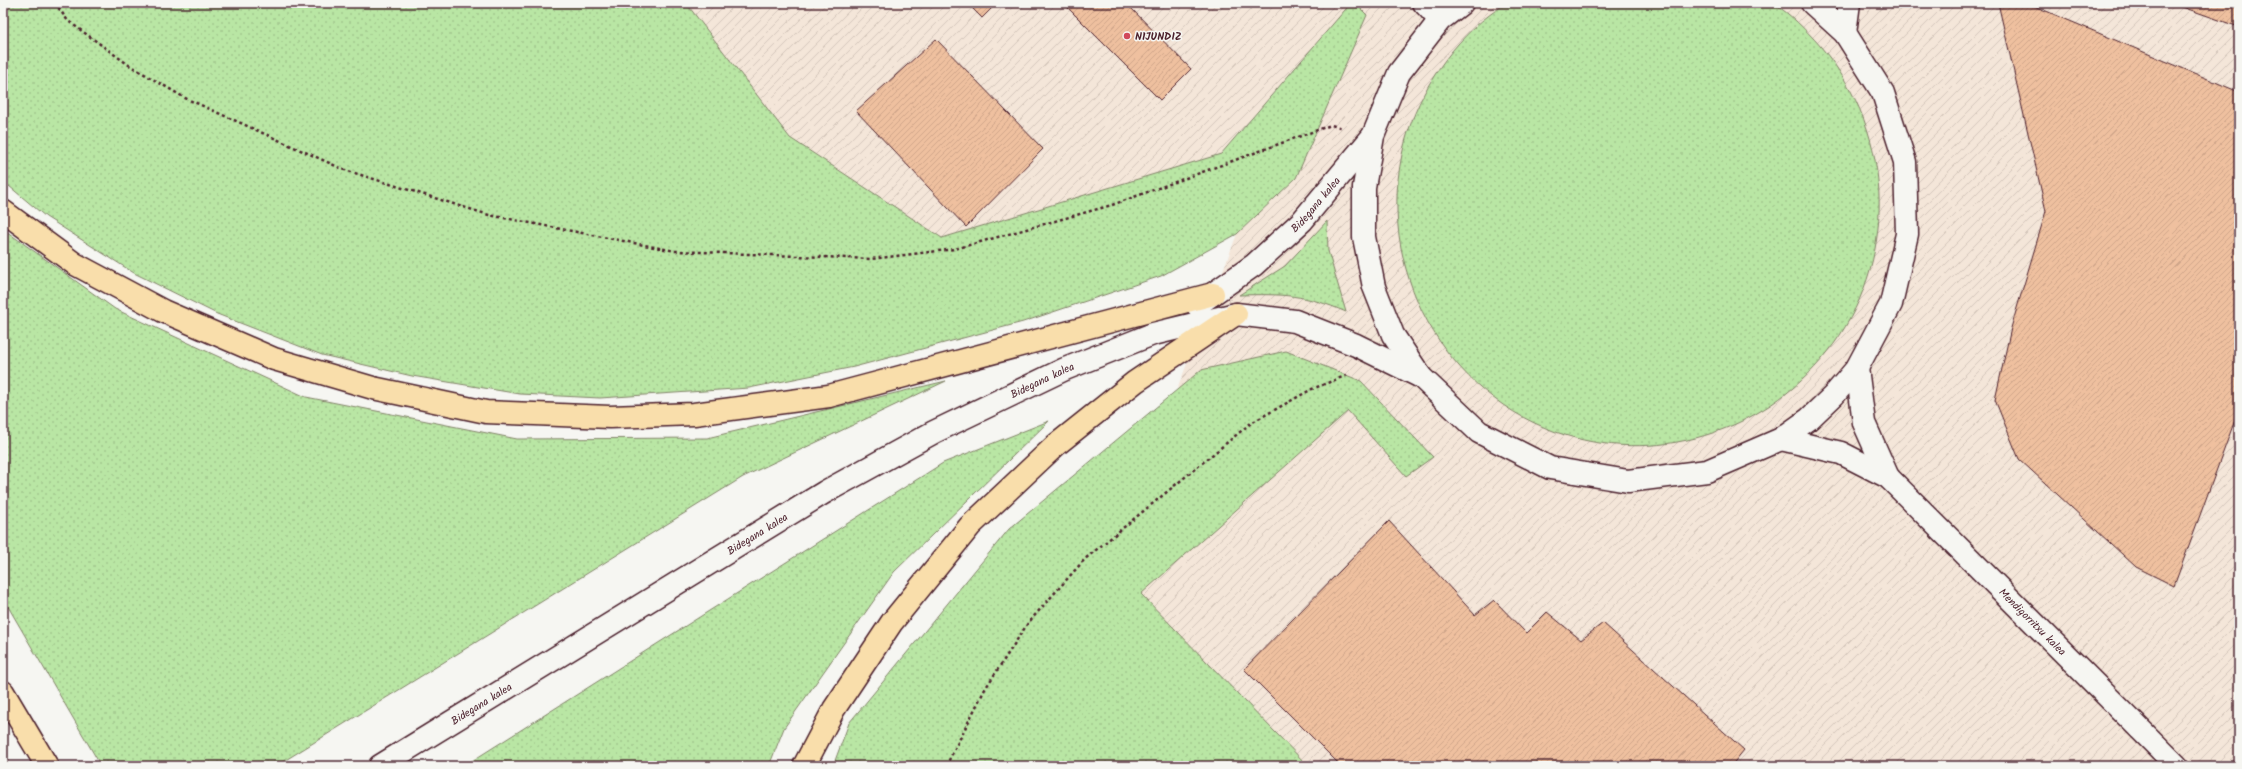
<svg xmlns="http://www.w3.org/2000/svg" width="2242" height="769" font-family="Kalam,sans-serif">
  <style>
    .industrial { fill: url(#industrial-furrows) }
    .grass { fill: url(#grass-dots); stroke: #828268 }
    .building { fill: url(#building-hatch); stroke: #4a1f2b }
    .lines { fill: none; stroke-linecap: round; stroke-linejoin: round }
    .minor-casing { stroke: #4a1f2b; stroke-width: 25 }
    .tertiary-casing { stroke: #4a1f2b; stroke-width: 25 }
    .motorway-casing { stroke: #4a1f2b; stroke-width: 25 }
    .path { stroke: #4a1f2b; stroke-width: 2.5; stroke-dasharray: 3 3; stroke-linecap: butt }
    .minor { stroke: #f6f6f2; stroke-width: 22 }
    .tertiary { stroke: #f6f6f2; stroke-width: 22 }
    .motorway { stroke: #f9deab; stroke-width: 22 }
    .poi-dot { fill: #d1495b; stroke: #f6f6f2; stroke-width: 1.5 }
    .labels { text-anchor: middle; stroke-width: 3; stroke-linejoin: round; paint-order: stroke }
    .poi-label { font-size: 11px; font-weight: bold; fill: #4a1f2b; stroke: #f6f6f2; text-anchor: start }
    .street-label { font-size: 11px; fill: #4a1f2b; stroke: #f6f6f2 }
  </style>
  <defs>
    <pattern id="industrial-furrows" width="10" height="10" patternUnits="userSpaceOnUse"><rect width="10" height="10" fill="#f4e6d9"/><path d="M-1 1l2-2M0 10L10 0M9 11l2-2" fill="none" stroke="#d3c5ba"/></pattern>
    <pattern id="grass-dots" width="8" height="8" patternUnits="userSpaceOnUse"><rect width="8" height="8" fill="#b9e6a4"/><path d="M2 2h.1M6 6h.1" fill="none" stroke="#a1c58d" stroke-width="1.8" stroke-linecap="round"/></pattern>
    <pattern id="building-hatch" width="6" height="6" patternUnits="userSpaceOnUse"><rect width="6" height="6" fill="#efc09f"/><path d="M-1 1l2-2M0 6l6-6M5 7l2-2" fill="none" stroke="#cea589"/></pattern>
  </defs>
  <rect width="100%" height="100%" fill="#f6f6f2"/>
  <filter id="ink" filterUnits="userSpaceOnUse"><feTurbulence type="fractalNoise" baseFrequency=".025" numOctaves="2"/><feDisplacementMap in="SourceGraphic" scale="8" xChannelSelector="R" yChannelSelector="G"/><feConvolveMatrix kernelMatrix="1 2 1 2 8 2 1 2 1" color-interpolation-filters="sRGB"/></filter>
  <g filter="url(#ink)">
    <path class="industrial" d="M 686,3 L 1351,3 L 1221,154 L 942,238 L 790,138 Z
      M 1355,3 L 2239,3 L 2239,766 L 1204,766 L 1081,639 L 1237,234 L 1296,178 L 1367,15 Z"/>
    <path class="grass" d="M 3,3 L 686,3 L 790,138 L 942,238 L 1221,154 L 1351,3 L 1355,3 L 1367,15 L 1296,178 L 1237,234 L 1161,276 L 1023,322 L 854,367 L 749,388 L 600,398 L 520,394 L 412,376 L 322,355 L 217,314 L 134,273 L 46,217 L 3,181 Z
      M 1507,3 C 1572,3 1637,3 1703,3 C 1718,3 1758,0 1771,3 C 1784,7 1812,36 1821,47 C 1896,135 1899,263 1827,353 C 1764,433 1653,467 1556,432 C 1436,389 1369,254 1408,132 C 1425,80 1459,32 1507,3 Z
      M 1327,221 L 1328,251 L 1346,312 C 1305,294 1282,294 1239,295 L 1285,266 Z
      M 3,229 L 115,309 L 306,397 L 517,439 L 707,438 L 946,381 L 743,477 L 276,766 L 101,766 L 3,598 Z
      M 1286,351 L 1361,381 L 1433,457 L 1406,476 L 1348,411 L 1141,594 L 1308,766 L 833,766 L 849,723 L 1009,529 L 1201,370 Z
      M 1049,421 L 894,572 L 784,728 L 769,766 L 464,766 L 943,463 Z"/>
    <path class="building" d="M 967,3 L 997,3 L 982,18 Z
      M 1063,3 L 1126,3 L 1191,69 L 1160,100 Z
      M 1998,3 L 2027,3 L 2239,92 L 2239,409 L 2174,586 L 2136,567 L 2019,459 L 1995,400 L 2011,328 L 2046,211 Z
      M 2171,3 L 2239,3 L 2239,27 Z
      M 936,39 L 1043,149 L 966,227 L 856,111 Z
      M 1389,521 L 1475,615 L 1494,600 L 1526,633 L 1547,612 L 1581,640 L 1603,623 L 1744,750 L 1731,766 L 1341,766 L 1244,669 Z"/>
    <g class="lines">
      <g class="minor-casing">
        <path id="minor" d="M 1424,3 L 1440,20"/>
      </g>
      <g class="tertiary-casing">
        <g id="tertiary">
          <path d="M 1462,3 L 1440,20 L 1399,73 L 1373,136 L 1364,187 L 1364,237 L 1374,287 L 1393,335 L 1421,377 L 1479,432 L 1550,468 L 1628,481 L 1707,471 L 1781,439 L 1809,419 L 1834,395 L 1857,368 L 1891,304 L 1907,234 L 1905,162 L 1883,93 L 1845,33 L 1812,3"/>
          <path d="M 1845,33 L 1849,3"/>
          <path id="s1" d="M 1197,305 L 1254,265 L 1302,221 L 1372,137"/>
          <path d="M 1857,368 L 1864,423 L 1888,477"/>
          <path id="s2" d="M 1781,439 L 1841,453 L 1888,477 L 2177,766"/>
          <path id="s3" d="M 380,766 L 825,492 L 934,432 L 1065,369 L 1153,334 L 1236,314 L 1295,321 L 1356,345 L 1421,377"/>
        </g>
      </g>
      <g class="motorway-casing">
        <path id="motorway" d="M 3,211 L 75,264 L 163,311 L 274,359 L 373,388 L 486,412 L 610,417 L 694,414 L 829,396 L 1213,294
          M 3,692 L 47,766
          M 804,766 L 834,709 L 892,622 L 970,526 L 1056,445 L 1135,382 L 1236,314"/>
      </g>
      <path class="path" d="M 55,3 L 68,21 L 129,65 L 185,98 L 345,170 L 489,215 L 675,251 L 871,259 L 955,249 L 1112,205 L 1331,125 L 1343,128
        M 946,766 L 985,689 L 1028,623 L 1085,559 L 1251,423 L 1312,389 L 1350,374"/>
      <use href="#minor" class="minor"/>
      <use href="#tertiary" class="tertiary"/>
      <use href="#motorway" class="motorway"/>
    </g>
  </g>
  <circle class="poi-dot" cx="1127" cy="36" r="4"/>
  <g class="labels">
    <g class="poi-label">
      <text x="1135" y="40">N1JUNDIZ</text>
    </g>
    <g class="street-label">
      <text dy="4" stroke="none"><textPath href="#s1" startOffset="156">Bidegana kalea</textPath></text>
      <text dy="4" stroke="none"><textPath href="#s3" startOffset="767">Bidegana kalea</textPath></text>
      <text dy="4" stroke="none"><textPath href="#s3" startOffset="443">Bidegana kalea</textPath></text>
      <text dy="4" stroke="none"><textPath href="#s2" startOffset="319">Mendigorritxu kalea</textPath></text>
      <text dy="4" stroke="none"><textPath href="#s3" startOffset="119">Bidegana kalea</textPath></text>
    </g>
  </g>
  <rect width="2242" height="769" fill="none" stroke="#f6f6f2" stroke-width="16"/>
  <rect x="8" y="8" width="2226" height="753" fill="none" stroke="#4a1f2b" stroke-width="1.5" filter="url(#ink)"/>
</svg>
